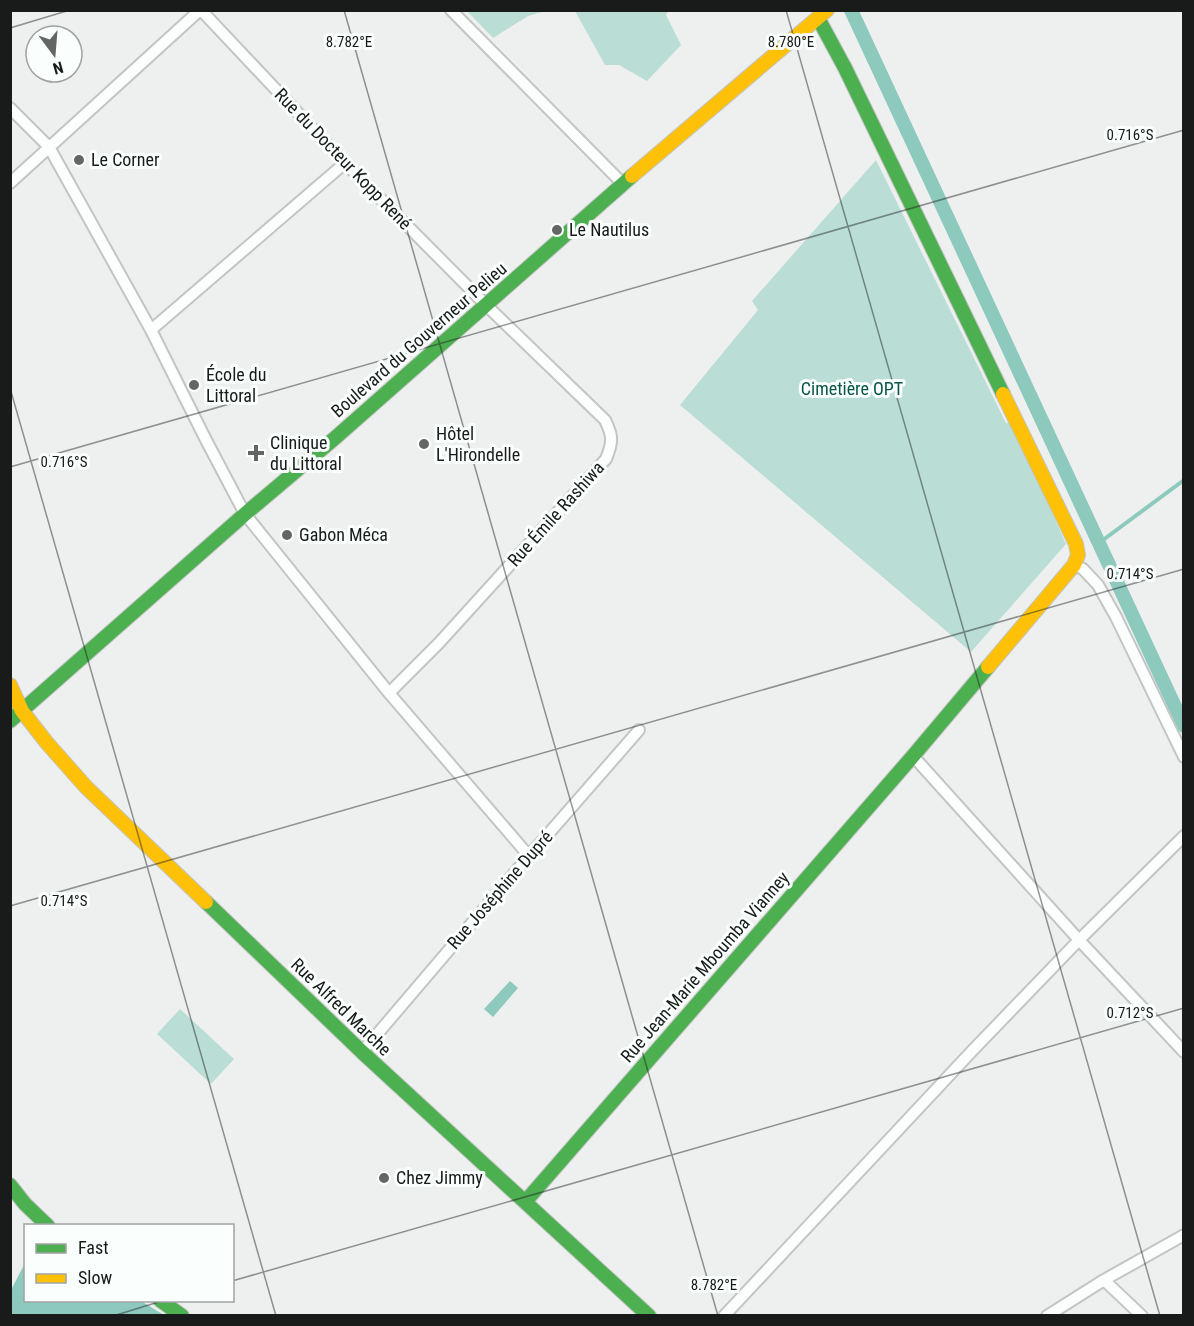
<svg xmlns="http://www.w3.org/2000/svg" width="1194" height="1326" font-family="'Roboto Condensed',sans-serif">
  <style>
    .green { fill: #baddd5 }
    .water { fill: #8dcabd }
    .lines { fill: none; stroke-linecap: round; stroke-linejoin: round }
    .stream { stroke: #8dcabd; stroke-width: 4 }
    .canal { stroke: #8dcabd; stroke-width: 14 }
    .street-casing { stroke: #c3c5c4; stroke-width: 14 }
    .fast-casing { stroke: #c3c5c4; stroke-width: 16 }
    .slow-casing { stroke: #c3c5c4; stroke-width: 16 }
    .street { stroke: #fcfdfd; stroke-width: 10 }
    .fast { stroke: #4caf50; stroke-width: 14 }
    .slow { stroke: #ffc107; stroke-width: 14 }
    .ticks { fill: none; stroke: #191a1a; stroke-width: 1.5; stroke-opacity: 0.45 }
    .poi-dot { fill: #646565; stroke: #fafefd; stroke-width: 2 }
    .labels { text-anchor: middle; stroke-width: 6; stroke-linejoin: round; paint-order: stroke }
    .street-label { font-size: 18px; fill: #191a1a; stroke: #fafefd }
    .poi-label { font-size: 18px; fill: #191a1a; stroke: #fafefd; text-anchor: start }
    .park-label { font-size: 18px; fill: #085549; stroke: #fafefd }
    .ticks-label { font-size: 15px; text-anchor: middle; fill: #191a1a; stroke: #fafefd; stroke-width: 6; stroke-linejoin: round; paint-order: stroke }
  </style>
  <rect width="100%" height="100%" fill="#eef0ef"/>
  <path class="green" d="M 467,11 L 546,11 L 528,16 L 493,38 Z
    M 575,11 L 668,11 L 666,15 L 681,45 L 647,81 L 619,65 L 605,65 Z
    M 876,160 L 1006,423 L 1012,422 L 1066,544 L 971,652 L 680,405 L 758,310 L 752,301 Z
    M 180,1009 L 234,1059 L 211,1084 L 157,1034 Z"/>
  <path class="water" d="M 510,981 L 518,988 L 493,1017 L 484,1009 Z
    M 25,1263 L 26,1300 L 141,1301 L 164,1315 L 11,1315 L 11,1290 Z"/>
  <g class="lines">
    <path class="stream" d="M 1099,543 L 1184,480"/>
    <path class="canal" d="M 851,10 L 1184,726"/>
    <g class="street-casing">
      <path id="street" d="M 201,10 L 345,163 L 486,305 L 605,420 C 613,436 613,442 606,459 L 439,643 L 389,693
        M 451,10 L 623,184
        M 10,108 L 49,147 L 151,330 L 206,440 L 245,514 L 389,693 L 529,856
        M 10,183 L 200,10
        M 151,330 L 345,163
        M 1074,565 L 1083,569 L 1098,585 L 1116,617 L 1184,757
        M 913,756 L 1079,940 L 1184,1052
        M 362,1052 L 529,856 L 639,730
        M 1104,1280 L 1142,1316
        M 724,1316 L 972,1051 L 1079,940 L 1184,836
        M 1047,1316 L 1104,1280 L 1184,1235"/>
    </g>
    <g class="fast-casing">
      <path id="fast" d="M 818,18 L 845,68 L 1003,394
        M 10,721 L 245,514 L 335,438 L 632,176
        M 206,902 L 362,1052 L 649,1316
        M 10,1185 L 25,1204 L 48,1226
        M 525,1202 L 913,756 L 988,667
        M 160,1300 L 182,1316"/>
    </g>
    <g class="slow-casing">
      <path id="slow" d="M 632,176 L 827,10
        M 988,667 L 1074,565 L 1078,555 L 1076,544 L 1003,394
        M 10,685 L 22,711 L 47,743 L 86,787 L 206,902"/>
    </g>
    <use href="#street" class="street"/>
    <use href="#fast" class="fast"/>
    <use href="#slow" class="slow"/>
  </g>
  <path class="ticks" d="M 344,10 L 718,1316M 786,10 L 1160,1316M 10,28 L 70,10M 10,388 L 276,1316M 10,467 L 1184,130M 10,906 L 1184,569M 232,1281 L 1184,1008M 113,1316 L 165,1300"/>
  <g class="poi-dot">
    <circle cx="79" cy="160" r="6"/>
    <circle cx="557" cy="230" r="6"/>
    <circle cx="194" cy="385" r="6"/>
    <circle cx="424" cy="444" r="6"/>
    <path d="M253 444h6v6h6v6h-6v6h-6v-6h-6v-6h6z"/>
    <circle cx="287" cy="535" r="6"/>
    <circle cx="384" cy="1178" r="6"/>
  </g>
  <g class="labels">
    <g class="street-label">
      <text transform="translate(343 159) rotate(46)" y="6">Rue du Docteur Kopp René</text>
      <text transform="translate(419 340) rotate(-41)" y="6">Boulevard du Gouverneur Pelieu</text>
      <text transform="translate(556 514) rotate(-48)" y="6">Rue Émile Rashiwa</text>
      <text transform="translate(500 890) rotate(-49)" y="6">Rue Joséphine Dupré</text>
      <text transform="translate(705 967) rotate(-49)" y="6">Rue Jean-Marie Mboumba Vianney</text>
      <text transform="translate(341 1007) rotate(44)" y="6">Rue Alfred Marche</text>
    </g>
    <g class="poi-label">
      <text x="91" y="166">Le Corner</text>
      <text x="569" y="236">Le Nautilus</text>
      <text x="206" y="381">École du<tspan x="206" dy="21">Littoral</tspan></text>
      <text x="436" y="440">Hôtel<tspan x="436" dy="21">L'Hirondelle</tspan></text>
      <text x="270" y="449">Clinique<tspan x="270" dy="21">du Littoral</tspan></text>
      <text x="299" y="541">Gabon Méca</text>
      <text x="396" y="1184">Chez Jimmy</text>
    </g>
    <g class="park-label">
      <text x="852" y="395">Cimetière OPT</text>
    </g>
  </g>
  <g class="ticks-label">
    <text x="349" y="47">8.782°E</text>
    <text x="791" y="47">8.780°E</text>
    <text x="1130" y="140">0.716°S</text>
    <text x="64" y="467">0.716°S</text>
    <text x="1130" y="579">0.714°S</text>
    <text x="64" y="906">0.714°S</text>
    <text x="1130" y="1018">0.712°S</text>
    <text x="714" y="1290">8.782°E</text>
  </g>
  <rect width="1194" height="1326" fill="none" stroke="#191a1a" stroke-width="24"/>
  <rect x="24" y="1224" width="210" height="78" fill="#fafefd" stroke="#a0a3a2" stroke-width="1.5"/>
  <rect x="36" y="1244" width="30" height="9" fill="#4caf50" stroke="#a0a3a2" stroke-width="1.5"/>
  <text x="78" y="1254" font-size="18" fill="#191a1a">Fast</text>
  <rect x="36" y="1274" width="30" height="9" fill="#ffc107" stroke="#a0a3a2" stroke-width="1.5"/>
  <text x="78" y="1284" font-size="18" fill="#191a1a">Slow</text>
  <g transform="translate(54 54) rotate(164)"><circle r="28" fill="#fafefd" stroke="#a0a3a2" stroke-width="1.5"/>
  <path d="M0-4.5L10 22L0 15L-10 22Z" fill="#646565"/>
  <text y="-9" font-size="16" font-weight="bold" text-anchor="middle" fill="#191a1a">N</text>
  </g>
</svg>
